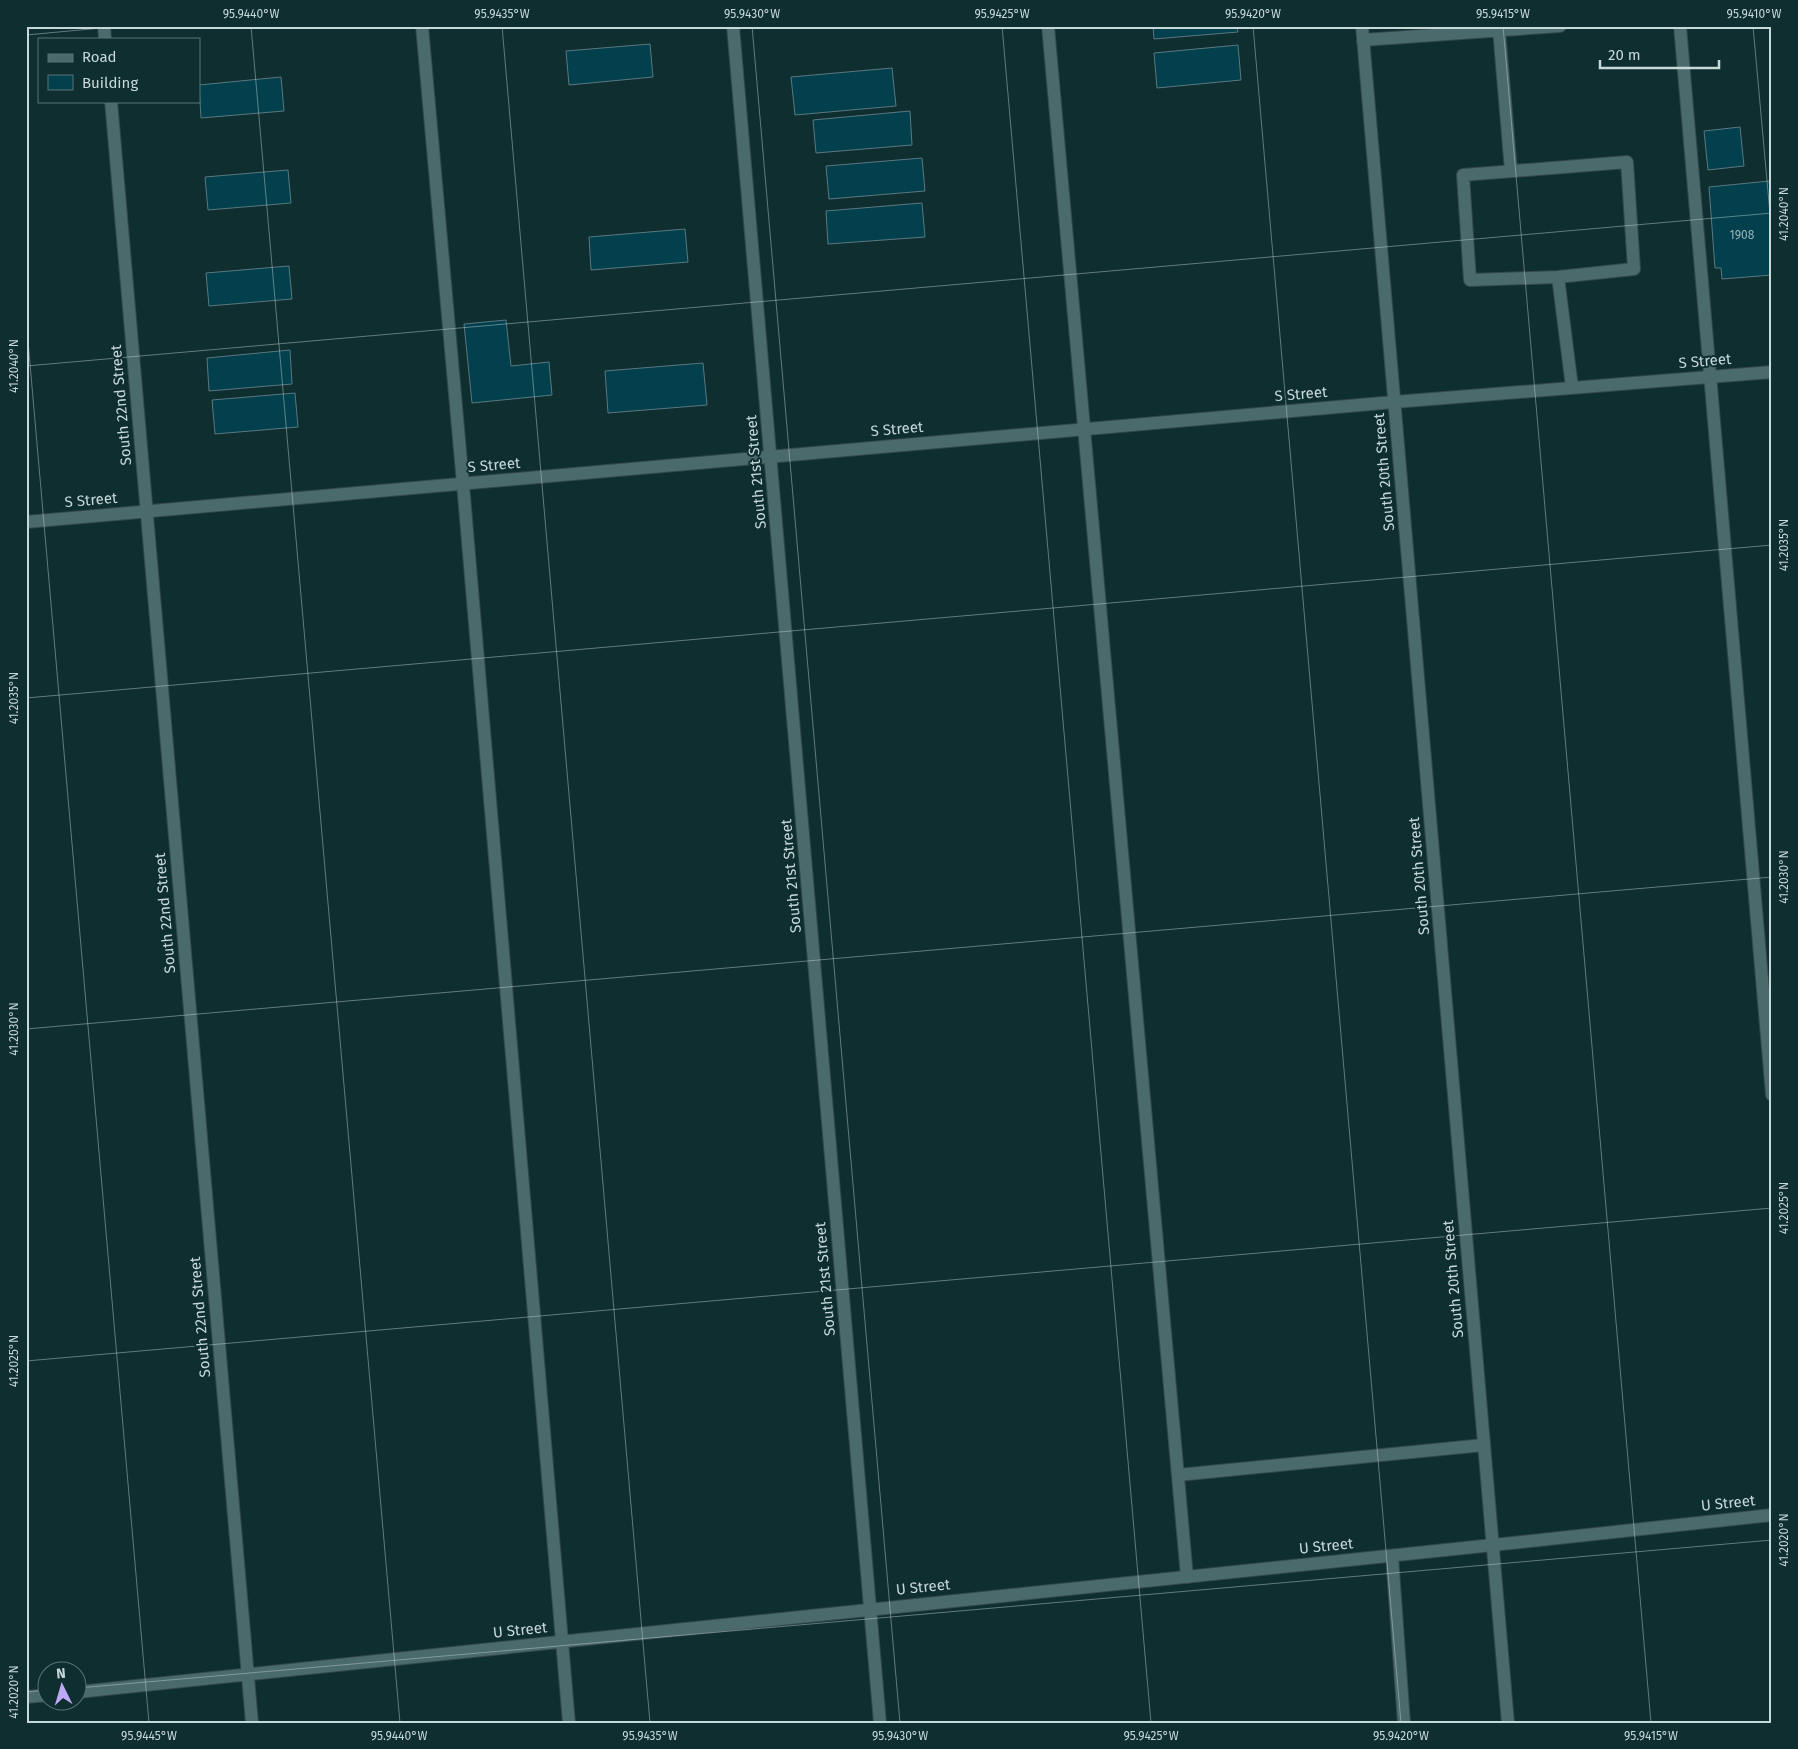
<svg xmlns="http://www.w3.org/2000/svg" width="1798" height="1749" font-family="'Fira Sans',sans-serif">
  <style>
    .building { fill: #02404d; stroke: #5a7881 }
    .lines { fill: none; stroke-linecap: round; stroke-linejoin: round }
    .service-casing { stroke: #344849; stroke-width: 14 }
    .minor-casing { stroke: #344849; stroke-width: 14 }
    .tertiary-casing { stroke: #344849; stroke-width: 14 }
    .service { stroke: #4a6a6b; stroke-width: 12 }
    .minor { stroke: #4a6a6b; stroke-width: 12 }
    .tertiary { stroke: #4a6a6b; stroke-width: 12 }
    .ticks { fill: none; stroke: #c7d8d9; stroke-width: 1; stroke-opacity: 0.45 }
    .labels { text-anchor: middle; stroke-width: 4; stroke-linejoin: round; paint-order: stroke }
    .number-label { font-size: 12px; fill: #96b2b6 }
    .street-label { font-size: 15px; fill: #c7d8d9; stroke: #0f2e30 }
    .neatline { fill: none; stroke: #c7d8d9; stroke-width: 2 }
    .ticks-label { font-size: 12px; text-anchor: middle; fill: #c7d8d9 }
  </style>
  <rect width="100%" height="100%" fill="#0f2e30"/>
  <path class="building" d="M 1153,26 L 1237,26 L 1238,32 L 1154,39 Z
    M 650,44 L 653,77 L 569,85 L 566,51 Z
    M 1238,45 L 1241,80 L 1157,88 L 1154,53 Z
    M 892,68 L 896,106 L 795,115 L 791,77 Z
    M 281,77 L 284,111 L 201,118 L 199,85 Z
    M 910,111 L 912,145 L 816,153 L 813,120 Z
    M 1740,127 L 1744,166 L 1708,170 L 1704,131 Z
    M 922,158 L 925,191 L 829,199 L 826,166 Z
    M 288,170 L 291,203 L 208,210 L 205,177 Z
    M 1769,181 L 1772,209 L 1772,275 L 1722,279 L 1721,268 L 1715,268 L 1709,187 Z
    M 922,203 L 925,237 L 828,244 L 826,211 Z
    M 685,229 L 688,262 L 591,270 L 589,237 Z
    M 289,266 L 292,299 L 209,306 L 206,273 Z
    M 506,320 L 511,366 L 549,362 L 552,395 L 472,403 L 464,324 Z
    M 290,350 L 292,384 L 209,391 L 207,358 Z
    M 703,363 L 707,405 L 608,413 L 605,371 Z
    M 295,393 L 298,427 L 215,434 L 212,400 Z"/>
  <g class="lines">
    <g class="service-casing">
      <path id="service" d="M 422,26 L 463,484 L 569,1723
        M 1048,26 L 1187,1577
        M 1680,26 L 1772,1095
        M 1499,30 L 1511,171
        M 1363,40 L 1560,26
        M 1558,277 L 1470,280 L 1463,175 L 1627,162 L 1634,269 L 1558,277 L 1572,387
        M 1178,1475 L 1484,1445
        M 1392,1556 L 1404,1723"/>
    </g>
    <g class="minor-casing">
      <path id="minor" d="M 104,26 L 105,39
        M 733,26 L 880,1723
        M 111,101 L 252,1723
        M 26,522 L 1394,402 L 1772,372
        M 78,1692 L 1493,1545 L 1772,1515
        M 26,1697 L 48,1695"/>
    </g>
    <g class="tertiary-casing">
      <path id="tertiary" d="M 1362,26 L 1508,1723"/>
    </g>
    <use href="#service" class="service"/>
    <use href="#minor" class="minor"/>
    <use href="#tertiary" class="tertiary"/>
  </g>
  <path class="ticks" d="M 251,26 L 400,1723M 502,26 L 650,1723M 752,26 L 900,1723M 1002,26 L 1151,1723M 1253,26 L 1401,1723M 1503,26 L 1651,1723M 1753,26 L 1772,236M 26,35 L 123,26M 26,318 L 149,1723M 26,366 L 1772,213M 26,698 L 1772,545M 26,1029 L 1772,877M 26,1361 L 1772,1208M 78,1688 L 1772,1540M 26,1692 L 48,1690"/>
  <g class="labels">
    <g class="number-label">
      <text x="1742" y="239">1908</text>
    </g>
    <g class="street-label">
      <text transform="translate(1705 361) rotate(-5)" y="5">S Street</text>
      <text transform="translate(1301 394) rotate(-5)" y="5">S Street</text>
      <text transform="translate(121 405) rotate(-95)" y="5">South 22nd Street</text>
      <text transform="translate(897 429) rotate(-5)" y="5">S Street</text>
      <text transform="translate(494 465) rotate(-5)" y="5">S Street</text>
      <text transform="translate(756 472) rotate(-95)" y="5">South 21st Street</text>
      <text transform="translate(1384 472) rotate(-95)" y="5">South 20th Street</text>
      <text transform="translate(91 500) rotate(-5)" y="5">S Street</text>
      <text transform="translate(791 876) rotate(-95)" y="5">South 21st Street</text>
      <text transform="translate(1419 876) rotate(-95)" y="5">South 20th Street</text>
      <text transform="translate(165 913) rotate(-95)" y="5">South 22nd Street</text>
      <text transform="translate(825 1279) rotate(-95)" y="5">South 21st Street</text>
      <text transform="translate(1453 1279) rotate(-95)" y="5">South 20th Street</text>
      <text transform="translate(200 1317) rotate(-95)" y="5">South 22nd Street</text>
      <text transform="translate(1728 1503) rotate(-6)" y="5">U Street</text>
      <text transform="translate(1326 1546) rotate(-6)" y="5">U Street</text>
      <text transform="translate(923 1587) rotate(-6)" y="5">U Street</text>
      <text transform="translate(520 1630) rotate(-6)" y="5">U Street</text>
    </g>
  </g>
  <rect width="1798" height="1749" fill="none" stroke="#0f2e30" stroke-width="55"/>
  <rect x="38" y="38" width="162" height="65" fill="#0f2e30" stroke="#597274"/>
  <rect x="48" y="54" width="25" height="8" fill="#4a6a6b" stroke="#597274"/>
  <text x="82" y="62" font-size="15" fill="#c7d8d9">Road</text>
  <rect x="48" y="75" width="25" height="15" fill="#02404d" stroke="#597274"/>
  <text x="82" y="88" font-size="15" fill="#c7d8d9">Building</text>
  <g transform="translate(62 1686) rotate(355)"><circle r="24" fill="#0f2e30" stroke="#597274"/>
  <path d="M0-4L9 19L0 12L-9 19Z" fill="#bda9f5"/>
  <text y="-8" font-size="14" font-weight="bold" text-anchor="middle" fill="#c7d8d9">N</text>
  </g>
  <path d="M1600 60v8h119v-8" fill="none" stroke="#c7d8d9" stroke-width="2.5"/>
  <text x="1608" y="60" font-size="15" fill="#c7d8d9" stroke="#0f2e30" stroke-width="4" paint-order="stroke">20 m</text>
  <rect x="28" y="28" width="1742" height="1694" class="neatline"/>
  <g class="ticks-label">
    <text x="251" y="18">95.9440°W</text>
    <text x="502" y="18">95.9435°W</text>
    <text x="752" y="18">95.9430°W</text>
    <text x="1002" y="18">95.9425°W</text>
    <text x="1253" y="18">95.9420°W</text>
    <text x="1503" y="18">95.9415°W</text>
    <text x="1754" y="18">95.9410°W</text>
    <text transform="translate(1784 214) rotate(-90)" y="4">41.2040°N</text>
    <text transform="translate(14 366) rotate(-90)" y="4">41.2040°N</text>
    <text transform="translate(1784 545) rotate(-90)" y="4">41.2035°N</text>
    <text transform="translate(14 698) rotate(-90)" y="4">41.2035°N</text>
    <text transform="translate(1784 877) rotate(-90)" y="4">41.2030°N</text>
    <text transform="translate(14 1029) rotate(-90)" y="4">41.2030°N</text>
    <text transform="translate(1784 1208) rotate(-90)" y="4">41.2025°N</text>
    <text transform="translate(14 1361) rotate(-90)" y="4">41.2025°N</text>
    <text transform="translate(1784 1540) rotate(-90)" y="4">41.2020°N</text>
    <text transform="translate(14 1692) rotate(-90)" y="4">41.2020°N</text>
    <text x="149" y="1740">95.9445°W</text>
    <text x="399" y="1740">95.9440°W</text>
    <text x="650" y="1740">95.9435°W</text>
    <text x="900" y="1740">95.9430°W</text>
    <text x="1151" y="1740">95.9425°W</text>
    <text x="1401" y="1740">95.9420°W</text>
    <text x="1651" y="1740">95.9415°W</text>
  </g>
</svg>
